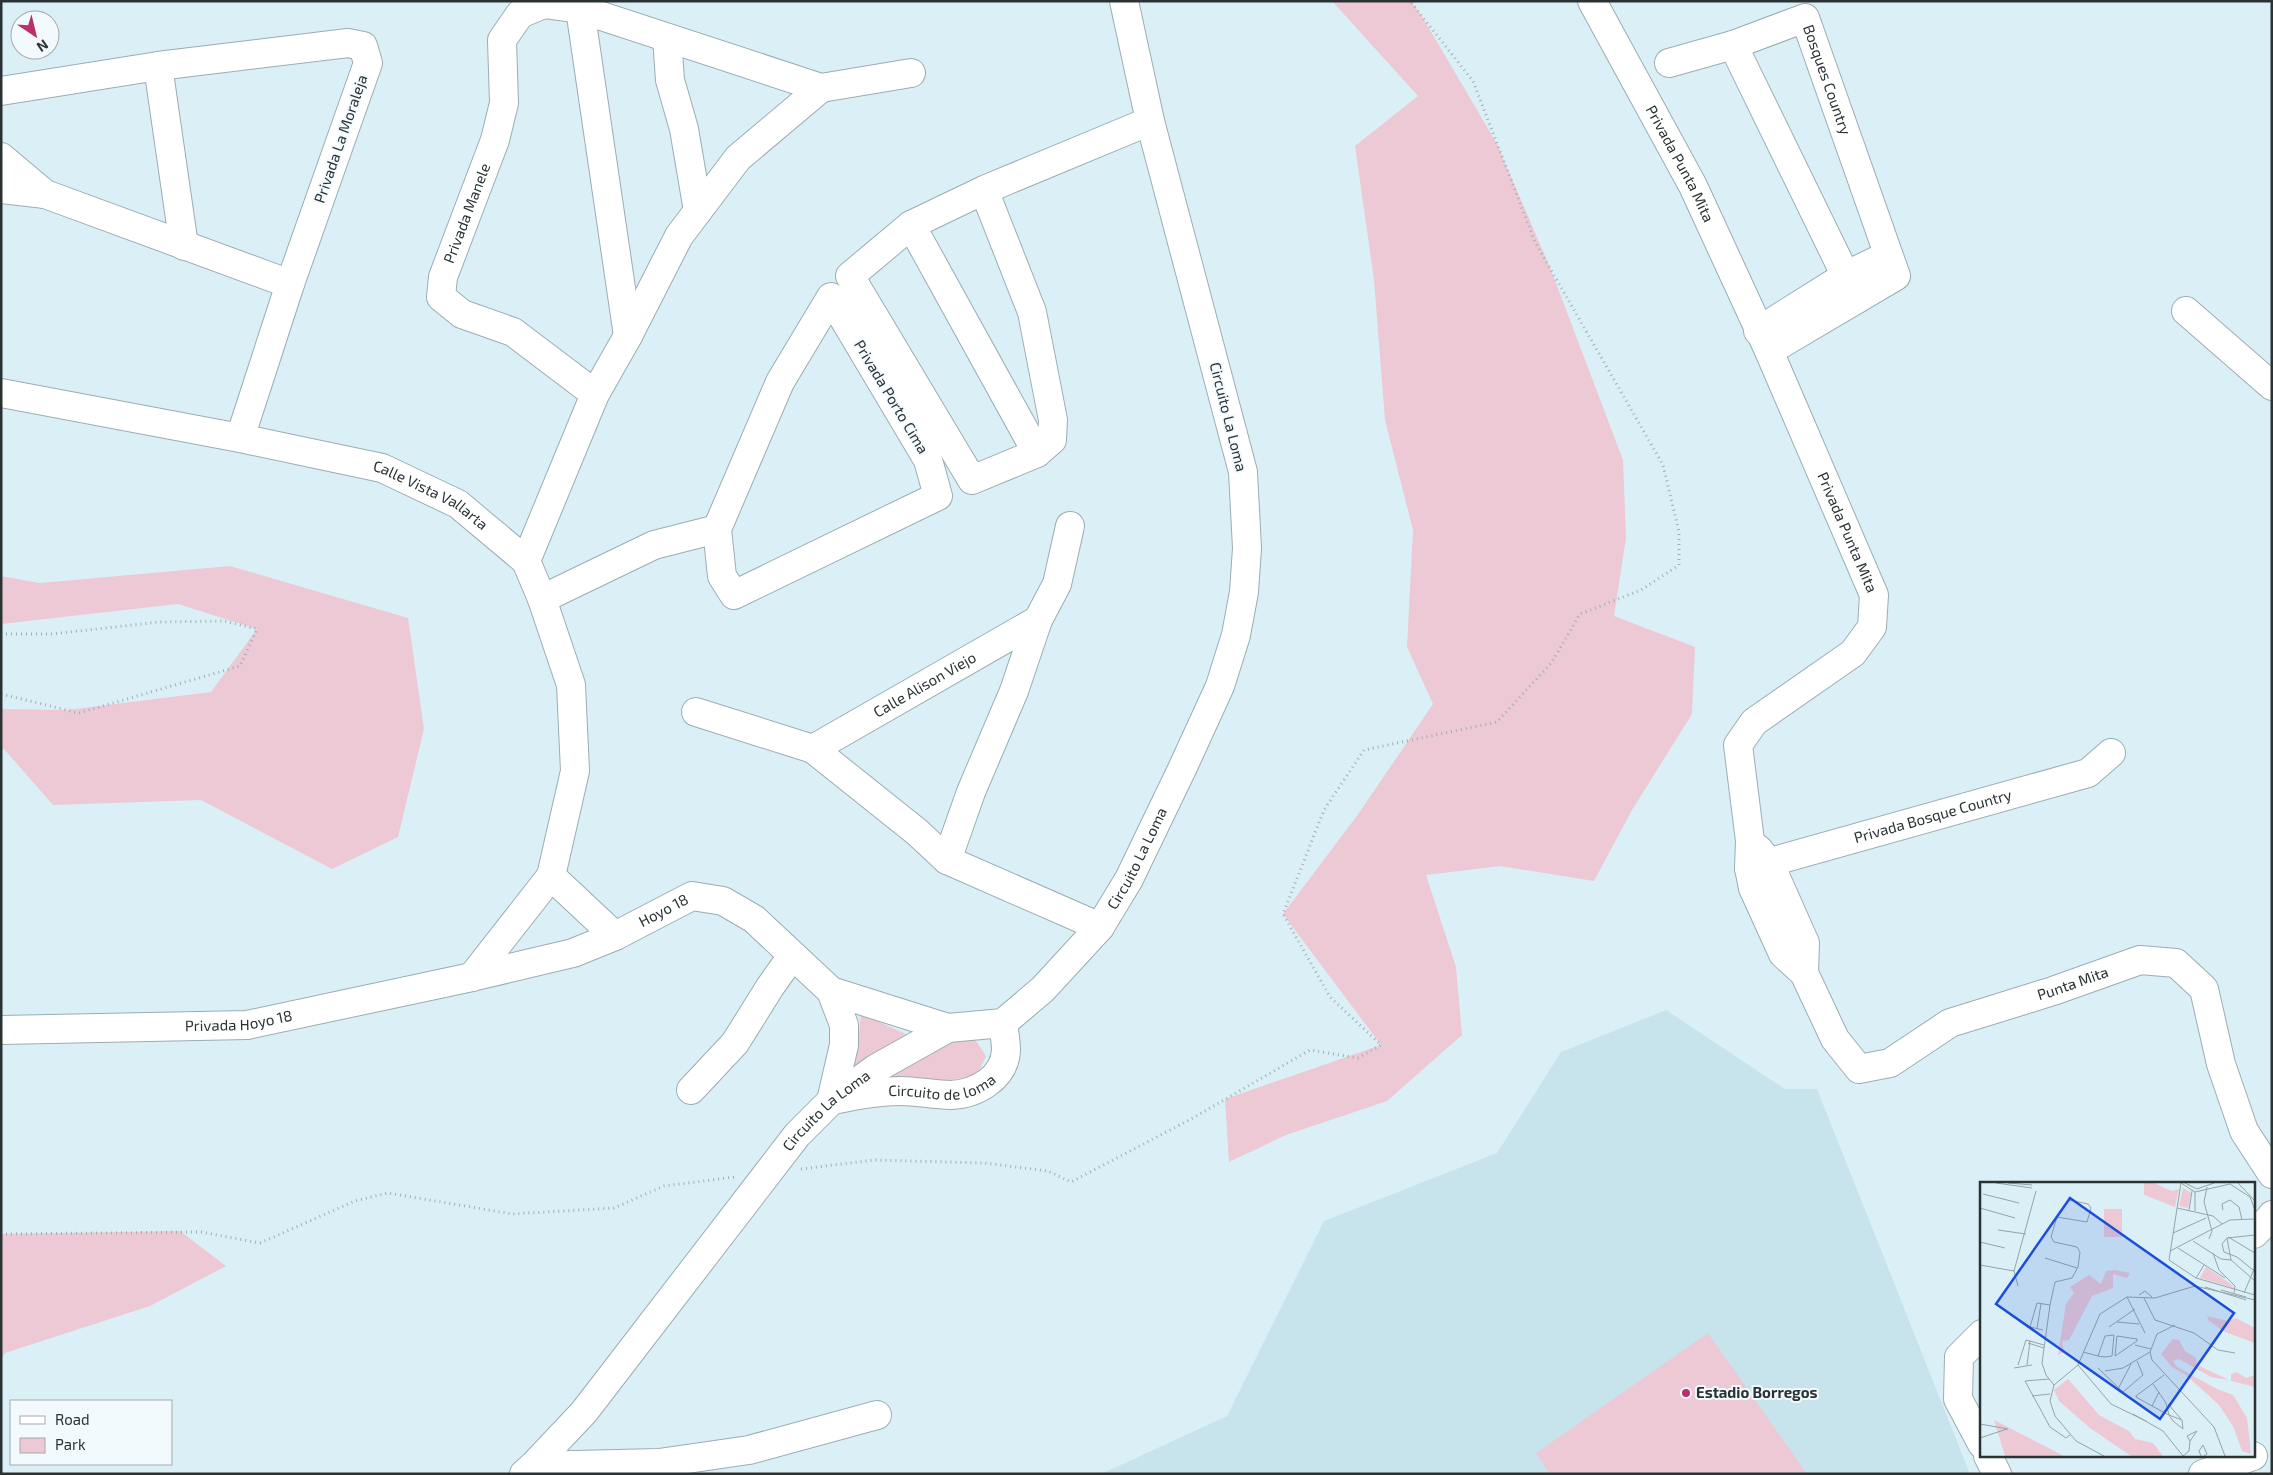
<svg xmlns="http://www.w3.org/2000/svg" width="2273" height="1475" font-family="'Exo 2',sans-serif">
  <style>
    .built { fill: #c7e4ed }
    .green { fill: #ecc9d4 }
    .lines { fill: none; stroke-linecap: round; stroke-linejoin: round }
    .minor-casing { stroke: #9aadb3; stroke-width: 30 }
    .path { stroke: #9fb0b4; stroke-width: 3; stroke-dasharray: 1 4; stroke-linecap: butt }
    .minor { stroke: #fff; stroke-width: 28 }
    .poi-dot { fill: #b9306c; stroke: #f2fafd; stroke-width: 2 }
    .labels { text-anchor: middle; stroke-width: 4; stroke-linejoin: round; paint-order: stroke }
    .street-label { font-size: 15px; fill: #2a3234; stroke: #f2fafd }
    .poi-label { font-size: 15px; font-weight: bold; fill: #2a3234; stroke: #f2fafd; text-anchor: start }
    .inset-road { fill: none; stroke: #94a4a8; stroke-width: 1 }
    .view { fill: #1d4ed8; fill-opacity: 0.15; stroke: #1d4ed8; stroke-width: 2.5 }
    .inset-edge { fill: none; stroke: #2a3234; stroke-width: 2.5 }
  </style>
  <rect width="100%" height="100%" fill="#dbf0f6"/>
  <path class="built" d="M 1666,1010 L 1785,1089 L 1817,1089 L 1970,1474 L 1101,1474 L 1227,1416 L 1324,1221 L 1497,1153 L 1561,1052 Z"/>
  <path class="green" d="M 1332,1 L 1411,1 L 1423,18 L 1497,144 L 1551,270 L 1623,460 L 1626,538 L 1614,616 L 1695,647 L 1692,714 L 1632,810 L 1594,881 L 1500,866 L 1426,875 L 1456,967 L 1462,1035 L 1387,1101 L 1286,1135 L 1229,1162 L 1225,1099 L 1381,1045 L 1283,914 L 1359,813 L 1433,704 L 1407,647 L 1413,530 L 1385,420 L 1374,280 L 1355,146 L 1418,96 Z
    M 230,566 L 408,618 L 424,729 L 398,837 L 332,869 L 201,800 L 53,805 L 4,749 L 1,750 L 1,709 L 67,710 L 211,692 L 257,629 L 178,604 L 1,624 L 1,576 L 40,583 Z
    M 861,1014 L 906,1034 L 844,1076 L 858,1044 Z
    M 966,1037 L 976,1041 L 986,1056 L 977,1075 L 939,1082 L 868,1083 L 930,1045 Z
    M 180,1231 L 226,1266 L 150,1306 L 5,1353 L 1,1359 L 1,1234 Z
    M 1708,1333 L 1807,1474 L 1550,1474 L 1536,1453 Z"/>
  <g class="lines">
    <g class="minor-casing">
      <g id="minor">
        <path id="s1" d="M 1592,1 L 1693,186 L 1769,351 L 1874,595 L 1872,627 L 1853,653 L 1754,722 L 1738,745 L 1750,841 L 1749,868 L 1753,888 L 1783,954 L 1804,973 L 1835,1039 L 1859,1069 L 1890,1063 L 1950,1023 L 2053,991 L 2140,960 L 2176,963 L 2204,989 L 2221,1064 L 2244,1131 L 2272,1174"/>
        <path d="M 580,9 L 628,336"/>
        <path d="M 667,38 L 670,80 L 684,129 L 698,211"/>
        <path d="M 1733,45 L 1857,299"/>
        <path id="s2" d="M 1669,63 L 1733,45 L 1805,18 L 1896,276 L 1769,351"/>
        <path d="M 158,66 L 184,246"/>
        <path d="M 1,91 L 158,66 L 348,43 L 363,46 L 368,63 L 290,284 L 240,438"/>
        <path d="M 1,157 L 45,194 L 290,284"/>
        <path d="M 1,189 L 45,194"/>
        <path d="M 984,190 L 1032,312 L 1053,420 L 1052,440 L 1037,453 L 972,480 L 850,276 L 911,225 L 984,190 L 1150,121"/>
        <path d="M 911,225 L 1037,453"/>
        <path d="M 831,297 L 928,460 L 938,496 L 734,595 L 722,576 L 717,529 L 780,382 Z"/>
        <path d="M 2186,311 L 2272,386"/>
        <path d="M 1758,331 L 1847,275 L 1888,255"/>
        <path id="s3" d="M 1,393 L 240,438 L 382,468 L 458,504 L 526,561 L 542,599 L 571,685 L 575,771 L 551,876 L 472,977"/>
        <path id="s4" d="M 595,394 L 513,332 L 462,314 L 441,297 L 443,277 L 495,140 L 504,103 L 502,40 L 520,14 L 544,4 L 580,9 L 821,88 L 911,73"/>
        <path d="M 526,561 L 595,394 L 628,336 L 679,236 L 738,158 L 821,88"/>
        <path d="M 542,599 L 654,545 L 717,529"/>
        <path d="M 696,712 L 813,749 L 917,832 L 947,860 L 1100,927"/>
        <path id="s5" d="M 813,749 L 1038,620"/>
        <path d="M 1758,849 L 1769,862 L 1805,943 L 1804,973"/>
        <path d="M 947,860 L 971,792 L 1014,691 L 1038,620 L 1057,584 L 1070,526"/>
        <path id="s6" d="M 1749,868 L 2088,773 L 2111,753"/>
        <path d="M 551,876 L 615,936"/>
        <path id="s7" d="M 1,1030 L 247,1025 L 472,977 L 573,953 L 615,936 L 692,896 L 723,901 L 754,919 L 831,991 L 948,1028"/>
        <path d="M 691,1090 L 735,1043 L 770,987 L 792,956"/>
        <path id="s8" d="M 839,1099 C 860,1094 880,1091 901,1091 C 917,1091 934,1095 951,1095 C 976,1094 1005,1078 1006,1050 C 1006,1041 1004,1032 1003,1023"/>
        <path d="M 831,1101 L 844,1045 L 844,1025 L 831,991"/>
        <path d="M 2254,1234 L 2271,1217 L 2272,1215"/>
        <path d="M 1982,1334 L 1959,1357 L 1958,1399 L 1982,1444"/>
        <path d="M 1988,1456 L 1997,1474"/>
        <path d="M 533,1466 L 659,1463 L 749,1450 L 877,1415"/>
        <path id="s9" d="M 524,1474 L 533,1466 L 584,1412 L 797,1135 L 831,1101 L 875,1069 L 948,1028 L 1003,1023 L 1043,989 L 1100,927 L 1129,879 L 1182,769 L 1220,686 L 1236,635 L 1244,592 L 1247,548 L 1243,472 L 1150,121 L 1124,1"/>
        <path d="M 2203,1474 L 2253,1456"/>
      </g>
    </g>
    <path class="path" d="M 1,634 L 52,634 L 159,622 L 224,621 L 257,629 L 240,666 L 79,713 L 1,694
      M 801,1169 L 874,1160 L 984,1163 L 1048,1171 L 1071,1182 L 1193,1118 L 1310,1050 L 1358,1058 L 1381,1045 L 1330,997 L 1283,914 L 1324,810 L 1364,750 L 1497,722 L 1552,662 L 1580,614 L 1641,590 L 1679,565 L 1679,532 L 1663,465 L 1535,242 L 1473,81 L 1410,1
      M 1,1234 L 201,1232 L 260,1243 L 355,1201 L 388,1193 L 512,1214 L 614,1208 L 664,1186 L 735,1177"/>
    <use href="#minor" class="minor"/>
  </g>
  <circle class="poi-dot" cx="1686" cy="1393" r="5"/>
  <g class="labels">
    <g class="street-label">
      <text dy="5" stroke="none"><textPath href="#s2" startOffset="209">Bosques Country</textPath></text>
      <text transform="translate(341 139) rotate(-71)" y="5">Privada La Moraleja</text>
      <text dy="5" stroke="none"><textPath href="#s1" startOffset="185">Privada Punta Mita</textPath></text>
      <text dy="5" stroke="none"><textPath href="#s4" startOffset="272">Privada Manele</textPath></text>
      <text transform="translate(891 397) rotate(59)" y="5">Privada Porto Cima</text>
      <text transform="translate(1228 417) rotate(76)" y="5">Circuito La Loma</text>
      <text dy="5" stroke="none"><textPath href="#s3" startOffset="444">Calle Vista Vallarta</textPath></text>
      <text dy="5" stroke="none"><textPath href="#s1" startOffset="590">Privada Punta Mita</textPath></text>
      <text dy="5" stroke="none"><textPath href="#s5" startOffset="129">Calle Alison Viejo</textPath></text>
      <text dy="5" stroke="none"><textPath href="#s6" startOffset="191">Privada Bosque Country</textPath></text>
      <text dy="5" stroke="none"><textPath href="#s9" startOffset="892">Circuito La Loma</textPath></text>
      <text dy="5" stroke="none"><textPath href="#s7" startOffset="680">Hoyo 18</textPath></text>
      <text dy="5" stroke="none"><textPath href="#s1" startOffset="1460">Punta Mita</textPath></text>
      <text dy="5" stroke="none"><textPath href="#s7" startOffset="238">Privada Hoyo 18</textPath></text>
      <text dy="5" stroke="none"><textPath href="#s8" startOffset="105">Circuito de loma</textPath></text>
      <text dy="5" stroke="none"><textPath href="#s9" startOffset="474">Circuito La Loma</textPath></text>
    </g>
    <g class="poi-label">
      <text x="1696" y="1398">Estadio Borregos</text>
    </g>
  </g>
  <g transform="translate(1980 1182)">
    <rect width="275" height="275" fill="#dbf0f6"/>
    <path d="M 164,1 L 174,1 L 192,9 L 199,7 L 195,25 L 164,13 ZM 203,6 L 211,11 L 208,26 L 199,24 ZM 124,27 L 142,27 L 142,55 L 124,55 ZM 226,85 L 252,103 L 254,106 L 220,96 ZM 135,88 L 150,91 L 147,96 L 133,92 L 133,106 L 112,114 L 89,158 L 82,159 L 84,170 L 78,173 L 86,122 L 94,111 L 90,105 L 109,93 L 121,102 L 126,89 ZM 227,134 L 248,139 L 256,136 L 275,146 L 275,161 L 245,150 L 229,139 ZM 193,157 L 199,158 L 205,169 L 216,176 L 217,183 L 249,198 L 231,195 L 199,177 L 193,179 L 197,185 L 237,207 L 253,213 L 267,236 L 271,272 L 262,269 L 253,244 L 239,223 L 206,193 L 192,185 L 181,172 ZM 257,190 L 266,196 L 275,193 L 275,205 L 251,199 L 251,192 ZM 88,197 L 119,233 L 149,249 L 155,257 L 173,261 L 183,274 L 151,274 L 110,246 L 79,219 L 74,208 ZM 14,238 L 84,274 L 25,274 Z" fill="#ecc9d4"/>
    <path class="inset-road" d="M 16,1 L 52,6M 28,1 L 52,3M 201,1 L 189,78 L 216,96 L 275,113M 201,1 L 215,10 L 250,2 L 270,15 L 275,28M 205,1 L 217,7 L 234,1M 258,1 L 275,19M 227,5 L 224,20 L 232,49 L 229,57M 215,10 L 215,29M 3,12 L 39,21M 0,26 L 35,36M 197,26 L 233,34 L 242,42M 209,28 L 212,9M 243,28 L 242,22 L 250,18 L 259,25 L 262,38M 18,48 L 46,52M 193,51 L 226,36M 275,53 L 247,56 L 251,78 L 275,99M 248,55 L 275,71M 247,56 L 242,62 L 244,70 L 257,75 L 273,88M 213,59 L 241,77 L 251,78M 0,60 L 25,66M 198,66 L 245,96M 190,69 L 250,38 L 275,37M 233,71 L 239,88 L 255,104 L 254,111M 65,76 L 97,86M 0,83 L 34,89M 216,96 L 224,83M 38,104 L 34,89 L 56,9M 225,105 L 266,118M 241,108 L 266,115M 264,111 L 275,85M 159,113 L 165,109 L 172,115M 147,115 L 165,151M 164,116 L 175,138 L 214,151 L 238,168 L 255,171M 137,140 L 159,142M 195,143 L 177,152 L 170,170 L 172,178 L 234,245 L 245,274M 129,145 L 155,127M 57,146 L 61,122M 63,148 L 50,145 L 57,121 L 70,123M 137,154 L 157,157 L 157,159 L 135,174 ZM 48,161 L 64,166M 155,163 L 171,167M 103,170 L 118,174 L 125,175 L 132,174 L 134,153 L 125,154 L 118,174M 38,183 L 46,158 L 64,163M 47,183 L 50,159M 98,183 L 131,222 L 166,239M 34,186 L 52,183M 118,186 L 143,210 L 163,193 L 157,179M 125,189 L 143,186 L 170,170M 45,199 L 70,245 L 86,256 L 90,253M 45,199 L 69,197M 173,202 L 186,221 L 189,233 L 193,239 L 203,247 L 202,238 L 189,233 L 172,224 L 156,215 L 156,214 L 184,193M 74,203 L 66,193 L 62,181 L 70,123 L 75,100 L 92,96 L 98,85 L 100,70 L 97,65 L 74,60 L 71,55 L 77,35 L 107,40 L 111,26 L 108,22 L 89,18M 138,207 L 151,182M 52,214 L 70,212M 188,222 L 201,237M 172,224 L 179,210M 153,232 L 183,249 L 203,274M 0,242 L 28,247M 0,256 L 27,247M 210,259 L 207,254 L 217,249M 124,274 L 96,259 L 75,234 L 70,219 L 74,203 L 98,183 L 120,132 L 147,115 L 175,116 L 215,104 L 275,118M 203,274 L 209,269 L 210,259 L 217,249M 221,274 L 219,269 L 223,263 L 227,272 L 224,274"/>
    <path class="view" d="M 90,16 L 254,131 L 180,237 L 16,122 Z"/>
    <rect width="275" height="275" class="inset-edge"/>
  </g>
  <rect width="2273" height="1475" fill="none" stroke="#2a3234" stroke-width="5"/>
  <rect x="10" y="1400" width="162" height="65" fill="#f2fafd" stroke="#a2aaad"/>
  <rect x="20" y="1416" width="25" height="8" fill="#ffffff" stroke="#a2aaad"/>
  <text x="55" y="1425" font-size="15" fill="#2a3234">Road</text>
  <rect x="20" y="1438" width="25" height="15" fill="#ecc9d4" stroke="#a2aaad"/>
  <text x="55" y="1450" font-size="15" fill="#2a3234">Park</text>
  <g transform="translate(35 35) rotate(145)"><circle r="24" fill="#f2fafd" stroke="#a2aaad"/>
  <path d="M0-4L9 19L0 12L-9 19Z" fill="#b9306c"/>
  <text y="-8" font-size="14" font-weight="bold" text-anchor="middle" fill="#2a3234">N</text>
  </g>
</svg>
